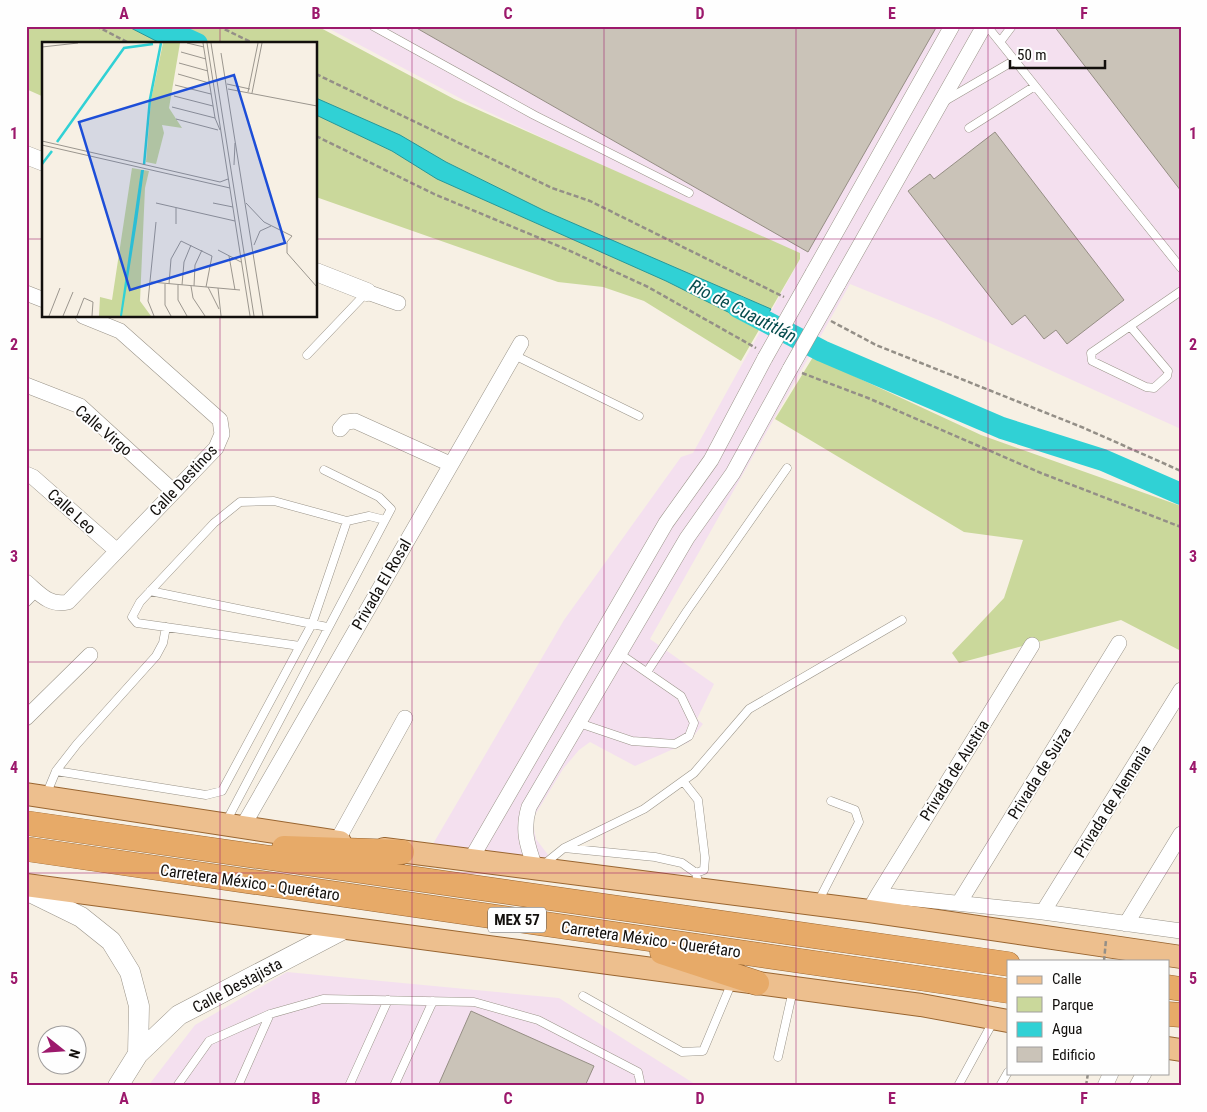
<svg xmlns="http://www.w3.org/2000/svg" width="1207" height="1112" font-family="'Roboto Condensed',sans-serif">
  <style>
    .industrial { fill: #f4e0ef }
    .green { fill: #cad89b }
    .water { fill: #30d1d5; stroke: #279799 }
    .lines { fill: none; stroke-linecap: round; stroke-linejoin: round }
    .river { stroke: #30d1d5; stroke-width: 22 }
    .building { fill: #cac3b8; stroke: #958e84 }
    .service-casing { stroke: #9a9489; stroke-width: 9 }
    .minor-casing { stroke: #9a9489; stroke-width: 16 }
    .tertiary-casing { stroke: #9a9489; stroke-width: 19 }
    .secondary-casing { stroke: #9a9489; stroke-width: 21 }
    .primary-casing { stroke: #996530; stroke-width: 24 }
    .trunk-casing { stroke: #996530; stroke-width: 25 }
    .path { stroke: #948f87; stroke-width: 2.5; stroke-dasharray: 5 2.5; stroke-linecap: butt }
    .service { stroke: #fff; stroke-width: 8 }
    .minor { stroke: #fff; stroke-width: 15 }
    .tertiary { stroke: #fff; stroke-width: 18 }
    .secondary { stroke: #fff; stroke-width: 20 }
    .primary { stroke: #edbf8e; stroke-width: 22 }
    .trunk { stroke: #e7aa68; stroke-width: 24 }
    .minor-bridge-casing { stroke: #9a9489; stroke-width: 16; stroke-linecap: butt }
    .path-bridge { stroke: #948f87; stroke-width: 2.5; stroke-dasharray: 5 2.5; stroke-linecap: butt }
    .minor-bridge { stroke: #fff; stroke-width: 15 }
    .grid { fill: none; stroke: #9c196c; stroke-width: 1; stroke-opacity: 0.55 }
    .labels { text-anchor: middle; stroke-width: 4; stroke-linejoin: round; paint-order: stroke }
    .shield { fill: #fefefe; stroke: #595755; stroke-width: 1 }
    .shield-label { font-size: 15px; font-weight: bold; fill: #120f0c }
    .street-label { font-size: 16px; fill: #120f0c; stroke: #fefefe }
    .water-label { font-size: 18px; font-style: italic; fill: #054b4d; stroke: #fefefe }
    .inset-river { fill: none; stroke: #30d1d5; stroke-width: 2.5 }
    .inset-road { fill: none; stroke: #9b968e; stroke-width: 1 }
    .view { fill: #1d4ed8; fill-opacity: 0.15; stroke: #1d4ed8; stroke-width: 2.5 }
    .inset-edge { fill: none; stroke: #120f0c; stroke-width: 2.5 }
    .neatline { fill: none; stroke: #9c196c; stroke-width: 2 }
    .grid-label { font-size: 16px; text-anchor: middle; font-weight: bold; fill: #9c196c }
  </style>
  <rect width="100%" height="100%" fill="#f7f0e4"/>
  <path class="industrial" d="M 324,26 L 1181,26 L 1181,429 L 941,321 L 850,284 L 650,639 L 714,684 L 697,719 L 703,724 L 689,742 L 635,766 L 590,742 L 579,750 L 563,769 L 535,815 L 533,824 L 536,839 L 555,864 L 433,844 L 564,620 L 681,457 L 693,453 L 800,259 L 469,103 Z
    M 287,972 L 559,998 L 698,1086 L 148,1086 L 195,1025 Z"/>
  <path class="green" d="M 26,26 L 317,26 L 454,99 L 800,253 L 800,259 L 741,361 L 644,301 L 603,287 L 558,282 L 316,197 L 316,44 L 44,44 L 44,97 L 26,89 Z
    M 813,357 L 981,435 L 1181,506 L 1181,651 L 1121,620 L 959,663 L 952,653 L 1004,598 L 1023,540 L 964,532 L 775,419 Z"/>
  <path class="water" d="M 127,26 L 158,26 L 197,44 L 162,44 Z
    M 316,98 L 400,135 L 446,162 L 545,211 L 771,309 L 760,328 L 666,281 L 437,179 L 392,151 L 316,115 Z"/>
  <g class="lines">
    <path class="river" d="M 158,26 L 197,44
      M 738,307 L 822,351 L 1002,428 L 1103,460 L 1181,494"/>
  </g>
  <path class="building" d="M 413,26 L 937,26 L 808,252 Z
    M 1054,26 L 1181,26 L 1181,191 Z
    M 995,132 L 1124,300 L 1067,344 L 1056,330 L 1044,339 L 1025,315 L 1012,325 L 908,191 L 930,174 L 934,179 Z
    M 471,1011 L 594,1066 L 585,1086 L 438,1086 Z"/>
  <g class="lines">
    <g class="service-casing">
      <path id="service" d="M 373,26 L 534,115 L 689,193
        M 987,26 L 1181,268
        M 1000,42 L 1012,26
        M 943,102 L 1015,60
        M 969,128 L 1035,86
        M 1130,326 L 1168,371 L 1167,376 L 1154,388 L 1146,387 L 1092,361 L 1091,353 L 1181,291
        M 307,355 L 367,292
        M 514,355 L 639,416
        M 347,521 L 369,516 L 385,520
        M 150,591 L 327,627
        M 26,603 L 37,592
        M 166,627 L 163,643 L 156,656 L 77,744 L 56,771 L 206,795 L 222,791 L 300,646 L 312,624 L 347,521 L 274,501 L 240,502 L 214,523 L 140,602 L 132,617 L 137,623 L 300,646
        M 647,672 L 687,611 L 787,468
        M 579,723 L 632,741 L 675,744 L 689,736 L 694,723 L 681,696 L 620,654
        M 683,781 L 698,800 L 705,858 L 704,870 L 696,873
        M 46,795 L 56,771
        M 226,822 L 391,509 L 379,497 L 324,470
        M 564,848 L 644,809 L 694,773 L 749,709 L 902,620
        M 544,867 L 548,861 L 564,848 L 655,857 L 682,863 L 696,873 L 699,887
        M 818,902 L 859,822 L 855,810 L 831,801
        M 583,996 L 682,1052 L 703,1051 L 732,982
        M 778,1057 L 793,990
        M 177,1086 L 209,1041 L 270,1014 L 323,999 L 474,1002 L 538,1020 L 638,1072 L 641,1086
        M 238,1086 L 270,1014
        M 349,1086 L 388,1000
        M 394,1086 L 433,1001
        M 958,1086 L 994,1020
        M 1000,1086 L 1008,1072"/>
    </g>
    <g class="minor-casing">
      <path id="minor" d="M 813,273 L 952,26
        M 838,284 L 984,26
        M 367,292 L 398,303
        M 26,293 L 44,300
        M 26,385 L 80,406 L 173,491
        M 340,429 L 346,422 L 355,421 L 450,464
        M 26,474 L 33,477 L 117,551
        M 26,582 C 40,594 49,606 68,602 L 216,448 L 222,434 L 220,420 L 120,331 L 83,316
        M 26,718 L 90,655
        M 243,826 L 521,343
        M 337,841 L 405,718
        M 471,859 L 666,523 L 711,460 L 765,358
        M 535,867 C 527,845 522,830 529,807 L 687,538 L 733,473 L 790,369
        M 878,895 L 1032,645
        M 959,903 L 1119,643
        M 869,911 L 878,895 L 1043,912 L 1181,931
        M 1043,912 L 1181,690
        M 1126,924 L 1181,834
        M 1105,1086 L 1111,1073
        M 1137,1086 L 1144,1073"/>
    </g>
    <g class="tertiary-casing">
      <path id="tertiary" d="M 26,155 L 44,162
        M 316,272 L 367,292"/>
    </g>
    <g class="secondary-casing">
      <path id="secondary" d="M 26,890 L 81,917 L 111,941 L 130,972 L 139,1006 L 138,1054
        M 118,1086 L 138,1054 L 179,1015 L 344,929"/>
    </g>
    <g class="primary-casing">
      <path id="primary" d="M 26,794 L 340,842
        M 384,849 L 869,911 L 1181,957
        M 26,885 L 921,1005 L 1008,1021
        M 1168,1048 L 1181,1050"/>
    </g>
    <g class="trunk-casing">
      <path id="trunk" d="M 26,823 L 1008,964
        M 284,848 L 402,852
        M 26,849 L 1008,991
        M 662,952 L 757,983
        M 1168,987 L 1181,989
        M 1168,1014 L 1181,1015"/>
    </g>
    <path class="path" d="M 96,26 L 131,44
      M 218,26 L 255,44
      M 316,74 L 552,188 L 590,201 L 784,297
      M 316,136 L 434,194 L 568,250 L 648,287 L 756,348
      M 831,321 L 876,345 L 1084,428 L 1181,471
      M 802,373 L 868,398 L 1041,473 L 1181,527
      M 1086,1086 L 1088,1073"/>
    <use href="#service" class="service"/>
    <use href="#minor" class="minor"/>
    <use href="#tertiary" class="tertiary"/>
    <use href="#secondary" class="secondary"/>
    <use href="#primary" class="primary"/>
    <use href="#trunk" class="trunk"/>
    <g class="minor-bridge-casing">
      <path id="minor-bridge" d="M 765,358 L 813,273
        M 790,369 L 838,284"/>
    </g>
    <path class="path-bridge" d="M 1104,961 L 1106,940"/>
    <use href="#minor-bridge" class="minor-bridge"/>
  </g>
  <path class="grid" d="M 220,26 L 220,44M 412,26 L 412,1086M 604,26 L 604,1086M 796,26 L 796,1086M 988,26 L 988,1086M 26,239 L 44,239M 316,239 L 1181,239M 220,316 L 220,1086M 26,450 L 1181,450M 26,662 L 1181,662M 26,873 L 1181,873"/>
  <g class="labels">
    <rect class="shield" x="488" y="907.5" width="58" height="25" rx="4"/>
    <g class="shield-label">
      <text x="517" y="925">MEX 57</text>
    </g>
    <g class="street-label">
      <text transform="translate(104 430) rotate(40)" y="6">Calle Virgo</text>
      <text transform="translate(183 480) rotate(-47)" y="6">Calle Destinos</text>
      <text transform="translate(72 511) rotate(42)" y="6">Calle Leo</text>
      <text transform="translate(381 584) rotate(-60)" y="6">Privada El Rosal</text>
      <text transform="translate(954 770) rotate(-58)" y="6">Privada de Austria</text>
      <text transform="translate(1039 773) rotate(-58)" y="6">Privada de Suiza</text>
      <text transform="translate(1112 801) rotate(-58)" y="6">Privada de Alemania</text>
      <text transform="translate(250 882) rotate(8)" y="6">Carretera México - Querétaro</text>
      <text transform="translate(651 939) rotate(8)" y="6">Carretera México - Querétaro</text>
      <text transform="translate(237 985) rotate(-28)" y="6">Calle Destajista</text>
    </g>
    <g class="water-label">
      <text transform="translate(743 311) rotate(27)" y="6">Rio de Cuautitlán</text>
    </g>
  </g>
  <g transform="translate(42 42)">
    <rect width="275" height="275" fill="#f7f0e4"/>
    <path d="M 121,1 L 138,1 L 127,66 L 140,86 L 120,83 L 122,91 L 114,122 L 104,120 L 109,58 ZM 90,126 L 107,129 L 103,146 L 98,259 L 109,274 L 57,274 L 58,255 L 70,258 Z" fill="#cad89b"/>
    <path d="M 99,128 L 102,128 L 95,180 L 80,274 L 78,274 Z" fill="#30d1d5"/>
    <path class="inset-river" d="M 15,100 L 82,6 L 111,2M 0,122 L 10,109M 102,123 L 108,57 L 119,1"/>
    <path class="inset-road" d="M 145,1 L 162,5M 161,1 L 173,76 L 178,88M 165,1 L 208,274M 169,1 L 212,274M 0,5 L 36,1M 139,10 L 164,17M 179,11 L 221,274M 137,21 L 166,29M 136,32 L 167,41M 185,42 L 208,47M 133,43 L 169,52M 186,47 L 275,64M 206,50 L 216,1M 210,51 L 220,1M 132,54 L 171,64M 130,65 L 173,76M 134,77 L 176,88M 0,99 L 178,140 L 186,137M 0,103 L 188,146M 192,123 L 193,101M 114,161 L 193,179M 171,161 L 191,165M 204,161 L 222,180 L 250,194 L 245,200 L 245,211 L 275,245M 134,182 L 134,166M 212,203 L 218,189 L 229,184M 176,208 L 199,220M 187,214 L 193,248M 109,240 L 198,248M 123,242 L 123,263 L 129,274M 127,242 L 129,217 L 139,199 L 170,214 L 164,245M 136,243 L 136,258 L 145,274M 140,243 L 142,220 L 149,203M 149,244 L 151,256 L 163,274M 152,244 L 153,223 L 160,208M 166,245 L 177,267M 176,246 L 179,274M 42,256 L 51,260 L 50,274M 7,274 L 18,246M 21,274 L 31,250M 35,274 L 42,256M 112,274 L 106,259 L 114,180"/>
    <path class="view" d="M 192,33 L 243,201 L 88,248 L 37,80 Z"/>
    <rect width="275" height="275" class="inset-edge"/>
  </g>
  <rect width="1207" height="1112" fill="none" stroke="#fefefe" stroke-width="55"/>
  <rect x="1007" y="960" width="162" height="115" fill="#fefefe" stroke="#a09e9d"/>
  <rect x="1017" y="976" width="25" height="8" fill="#edbf8e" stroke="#a09e9d"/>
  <text x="1052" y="984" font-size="15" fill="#120f0c">Calle</text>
  <rect x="1017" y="997" width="25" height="15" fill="#cad89b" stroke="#a09e9d"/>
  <text x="1052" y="1010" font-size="15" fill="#120f0c">Parque</text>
  <rect x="1017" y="1022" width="25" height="15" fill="#30d1d5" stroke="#a09e9d"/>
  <text x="1052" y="1034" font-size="15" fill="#120f0c">Agua</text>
  <rect x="1017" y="1047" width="25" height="15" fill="#cac3b8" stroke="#a09e9d"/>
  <text x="1052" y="1060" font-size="15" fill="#120f0c">Edificio</text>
  <g transform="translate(62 1050) rotate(107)"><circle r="24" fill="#fefefe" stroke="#a09e9d"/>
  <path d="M0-4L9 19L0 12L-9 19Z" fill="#9c196c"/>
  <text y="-8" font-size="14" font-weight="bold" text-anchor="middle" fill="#120f0c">N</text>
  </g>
  <path d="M1010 60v8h95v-8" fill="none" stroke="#120f0c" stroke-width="2.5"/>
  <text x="1017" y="60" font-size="15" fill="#120f0c" stroke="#fefefe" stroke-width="4" paint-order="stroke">50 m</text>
  <rect x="28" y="28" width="1152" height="1056" class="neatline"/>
  <g class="grid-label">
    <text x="124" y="19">A</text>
    <text x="316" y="19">B</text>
    <text x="508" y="19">C</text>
    <text x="700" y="19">D</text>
    <text x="892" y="19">E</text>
    <text x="1084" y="19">F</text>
    <text x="14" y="139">1</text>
    <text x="1193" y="139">1</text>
    <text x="14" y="350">2</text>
    <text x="1193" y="350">2</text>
    <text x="14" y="562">3</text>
    <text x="1193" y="562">3</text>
    <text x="14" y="773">4</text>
    <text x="1193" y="773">4</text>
    <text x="14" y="984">5</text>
    <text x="1193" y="984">5</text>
    <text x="124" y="1104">A</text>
    <text x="316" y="1104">B</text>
    <text x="508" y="1104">C</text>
    <text x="700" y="1104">D</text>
    <text x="892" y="1104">E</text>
    <text x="1084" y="1104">F</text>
  </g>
</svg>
